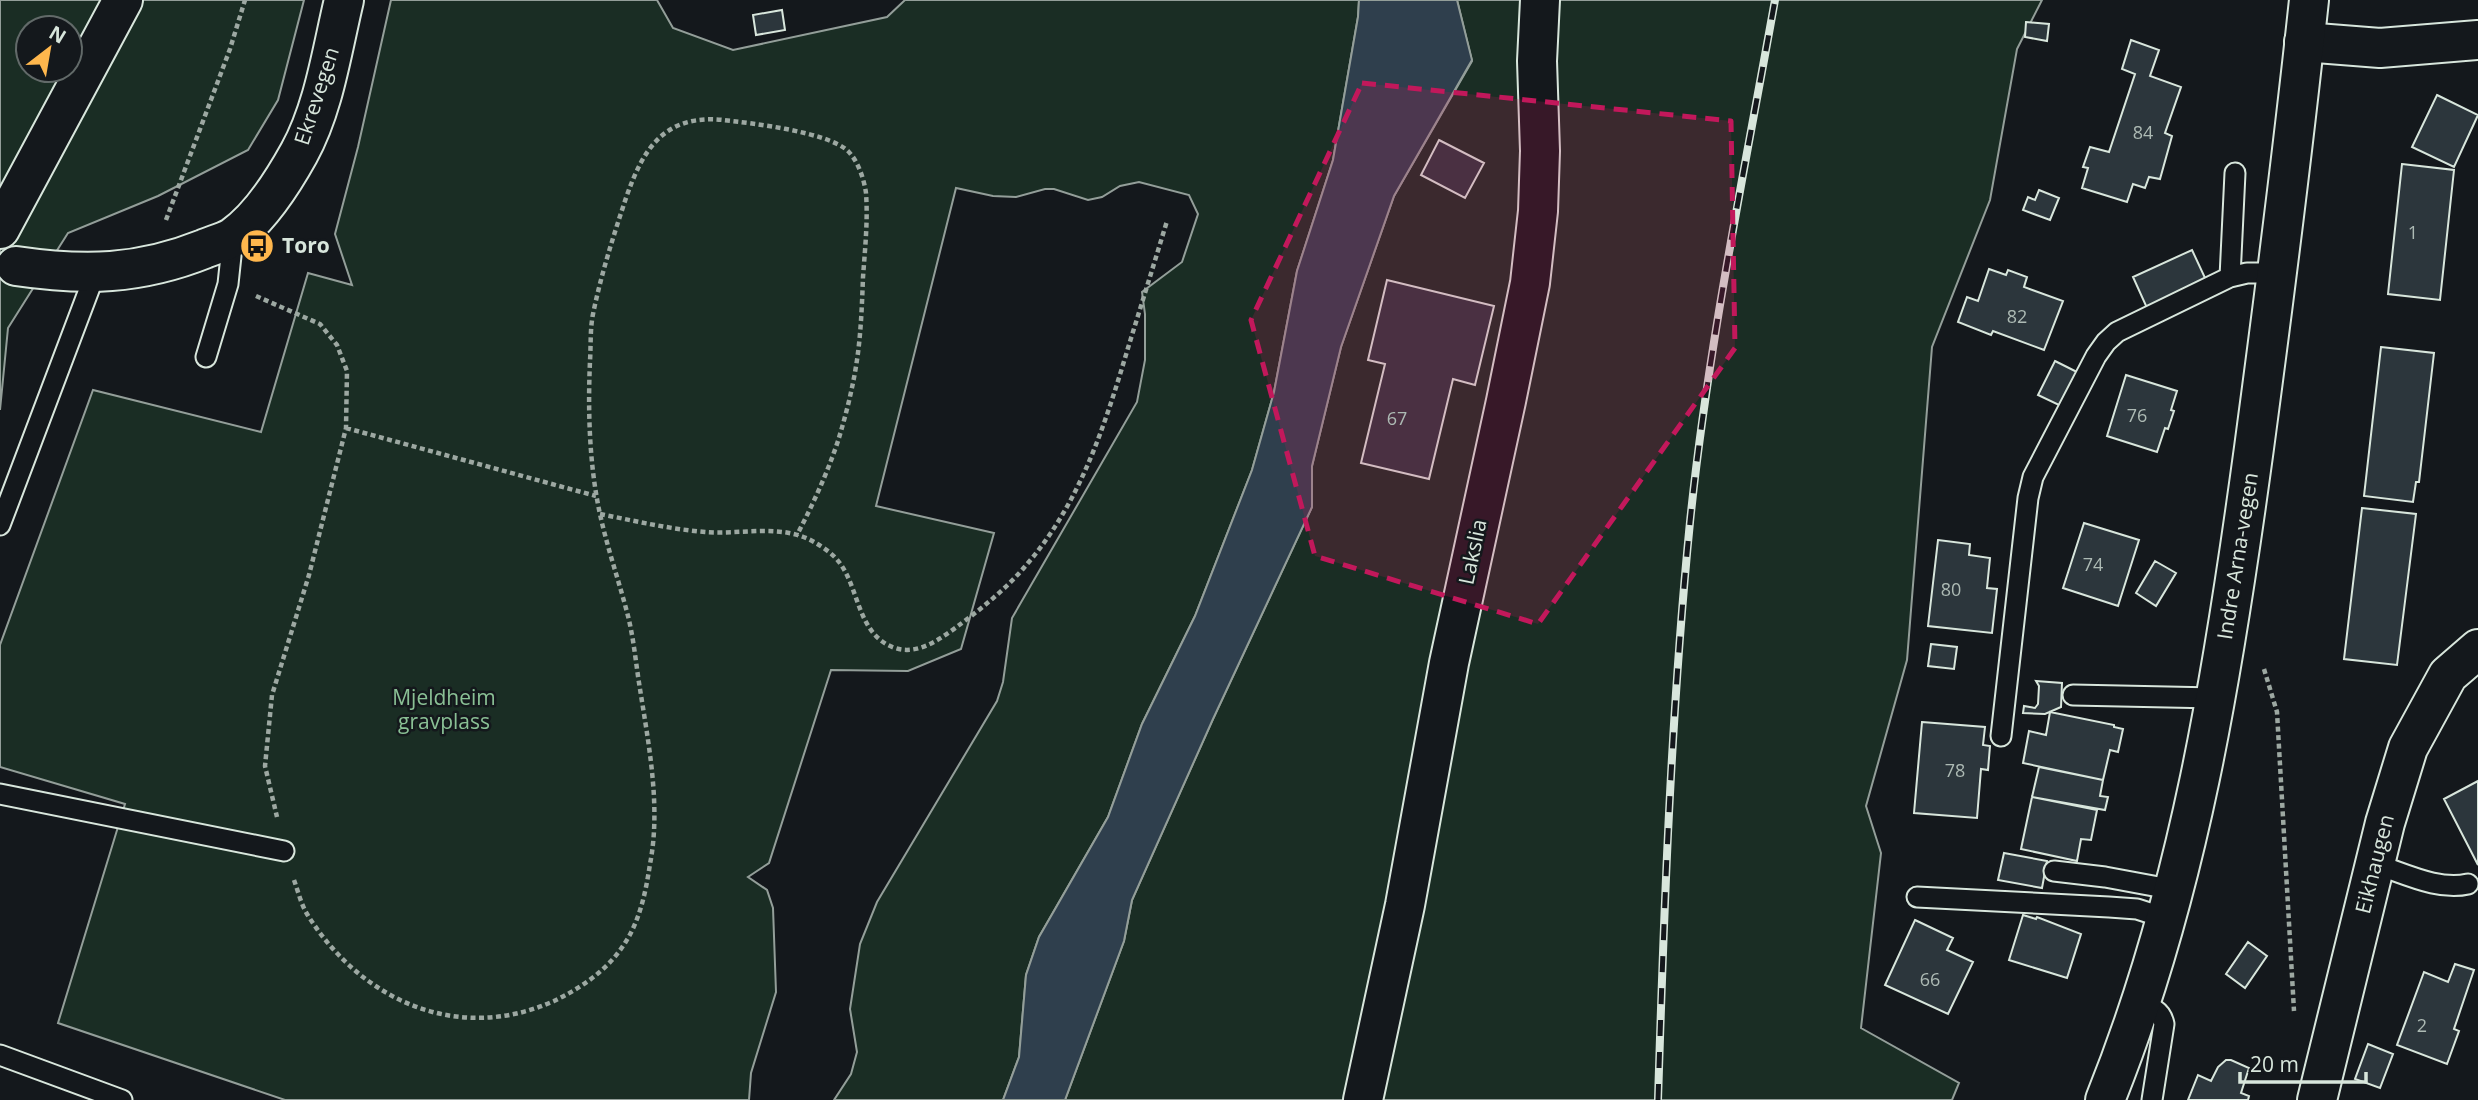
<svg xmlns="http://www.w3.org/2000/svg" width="2478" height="1100" font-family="'Open Sans',sans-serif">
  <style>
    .green { fill: #1a2d24; stroke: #939e99; stroke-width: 2; fill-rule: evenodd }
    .water { fill: #2f3f4d; stroke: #939e99; stroke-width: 2 }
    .building { fill: #2c363c; stroke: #d8e6dc; stroke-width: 2 }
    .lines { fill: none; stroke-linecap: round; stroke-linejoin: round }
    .service-casing { stroke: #d8e6dc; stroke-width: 23 }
    .minor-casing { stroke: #d8e6dc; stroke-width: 42 }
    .secondary-casing { stroke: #d8e6dc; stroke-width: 42 }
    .primary-casing { stroke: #d8e6dc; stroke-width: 42 }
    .path { stroke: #9da8a2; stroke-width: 4.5; stroke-dasharray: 5 3.5; stroke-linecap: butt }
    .service { stroke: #14181c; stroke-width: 19 }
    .minor { stroke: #14181c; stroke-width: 38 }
    .secondary { stroke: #14181c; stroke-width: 38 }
    .primary { stroke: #14181c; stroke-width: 38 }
    .rail-casing { stroke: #d8e6dc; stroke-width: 8 }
    .rail { stroke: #14181c; stroke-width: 5; stroke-dasharray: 16; stroke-linecap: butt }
    .marked { fill: #c2185b; fill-opacity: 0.2; stroke: #c2185b; stroke-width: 5; stroke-dasharray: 14 9; stroke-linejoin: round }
    .labels { text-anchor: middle; stroke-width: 5; stroke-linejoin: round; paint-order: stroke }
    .number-label { font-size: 18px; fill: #adbab4 }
    .street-label { font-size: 21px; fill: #d8e6dc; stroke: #14181c }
    .poi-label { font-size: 21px; font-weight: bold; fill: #d8e6dc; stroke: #14181c; text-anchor: start }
    .park-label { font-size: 21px; fill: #8ac095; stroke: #14181c }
  </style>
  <rect width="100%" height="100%" fill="#14181c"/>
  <path class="green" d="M 0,0 L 304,0 L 278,100 L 248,150 L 158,196 L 68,233 L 8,328 L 0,410 ZM 28,28 L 70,28 L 70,70 L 28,70 Z
    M 391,0 L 657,0 L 673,28 L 733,50 L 887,17 L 905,0 L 1359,0 L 1358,17 L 1333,160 L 1297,271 L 1274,392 L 1252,470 L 1195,616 L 1142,724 L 1108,817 L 1039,937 L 1026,975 L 1019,1057 L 1003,1100 L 834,1100 L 851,1074 L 857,1052 L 850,1009 L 860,944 L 877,902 L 997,701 L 1003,682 L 1012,618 L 1137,402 L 1145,360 L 1145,314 L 1142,292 L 1182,262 L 1198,214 L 1189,195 L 1139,182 L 1120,186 L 1102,197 L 1088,200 L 1054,189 L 1045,189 L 1016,197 L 993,196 L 956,188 L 876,506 L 994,533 L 961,649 L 908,671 L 831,670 L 769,863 L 748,877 L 767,890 L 773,908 L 776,992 L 751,1073 L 749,1100 L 285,1100 L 58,1023 L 125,804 L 0,767 L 0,645 L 93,390 L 261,432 L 308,273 L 352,285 L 335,234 L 358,147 Z
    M 1457,0 L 2042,0 L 2017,49 L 1990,200 L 1932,347 L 1907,660 L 1866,806 L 1881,853 L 1861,1028 L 1959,1083 L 1952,1100 L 1065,1100 L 1124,941 L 1132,900 L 1213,719 L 1312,507 L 1312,466 L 1341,347 L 1394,196 L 1472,61 Z"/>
  <path class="water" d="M 1359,0 L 1457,0 L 1472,60 L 1394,196 L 1341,347 L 1312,466 L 1312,507 L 1213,719 L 1132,900 L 1124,941 L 1065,1100 L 1003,1100 L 1019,1057 L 1026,975 L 1039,937 L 1108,817 L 1142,724 L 1195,616 L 1252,470 L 1274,392 L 1297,271 L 1333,160 L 1358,17 Z"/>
  <path class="building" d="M 782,10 L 785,30 L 756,35 L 753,15 Z
    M 2026,22 L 2049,24 L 2047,41 L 2025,37 Z
    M 2131,40 L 2159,50 L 2150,76 L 2181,87 L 2165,133 L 2172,136 L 2160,179 L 2149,177 L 2145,188 L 2133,184 L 2127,202 L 2082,188 L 2088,168 L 2083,167 L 2090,147 L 2109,152 L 2135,74 L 2122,69 Z
    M 2437,95 L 2478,115 L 2454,167 L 2412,147 Z
    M 1439,140 L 1484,163 L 1465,198 L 1421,175 Z
    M 2402,164 L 2454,170 L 2440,300 L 2388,294 Z
    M 2039,190 L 2059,198 L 2050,220 L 2023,210 L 2028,197 L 2035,200 Z
    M 2192,250 L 2206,280 L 2147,308 L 2133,277 Z
    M 1989,269 L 2006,275 L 2008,270 L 2027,277 L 2024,287 L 2063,301 L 2044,350 L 1993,331 L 1991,335 L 1958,322 L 1967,297 L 1978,301 Z
    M 1387,280 L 1494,306 L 1475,385 L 1453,379 L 1429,479 L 1361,463 L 1385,364 L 1368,360 Z
    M 2381,347 L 2434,353 L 2419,482 L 2416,482 L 2413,502 L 2364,496 Z
    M 2055,361 L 2077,372 L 2061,406 L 2038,395 Z
    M 2126,375 L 2177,391 L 2171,410 L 2174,411 L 2168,429 L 2165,428 L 2157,452 L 2107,436 Z
    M 2362,508 L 2416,514 L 2397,665 L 2344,659 Z
    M 2084,523 L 2139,540 L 2118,606 L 2063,588 Z
    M 1938,540 L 1970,544 L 1969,555 L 1990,558 L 1987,588 L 1997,589 L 1992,633 L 1928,626 Z
    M 2155,561 L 2176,573 L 2156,606 L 2136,593 Z
    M 1931,644 L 1957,647 L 1954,669 L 1928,666 Z
    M 2036,681 L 2062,683 L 2061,707 L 2045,714 L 2023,713 L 2024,706 L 2035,708 L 2038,704 L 2039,686 Z
    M 2050,712 L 2114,725 L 2114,727 L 2123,729 L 2118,752 L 2110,750 L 2103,780 L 2023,763 L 2029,731 L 2046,735 Z
    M 1922,722 L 1985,727 L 1983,745 L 1990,746 L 1988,770 L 1981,769 L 1977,818 L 1914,813 Z
    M 2039,767 L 2103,780 L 2100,796 L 2108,797 L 2105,810 L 2032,797 Z
    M 2478,781 L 2478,865 L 2444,799 Z
    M 2032,797 L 2097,810 L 2091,840 L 2081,839 L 2077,861 L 2021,849 Z
    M 2004,853 L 2047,861 L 2042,888 L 1998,880 Z
    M 2023,915 L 2036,919 L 2037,917 L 2081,934 L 2067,978 L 2009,960 Z
    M 1915,920 L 1953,938 L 1947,950 L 1973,962 L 1948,1014 L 1885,985 Z
    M 2248,942 L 2267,956 L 2245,988 L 2226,974 Z
    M 2455,964 L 2474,970 L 2454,1029 L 2459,1031 L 2447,1064 L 2397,1045 L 2424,972 L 2448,982 Z
    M 2368,1044 L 2393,1054 L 2380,1088 L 2355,1079 Z
    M 2226,1060 L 2231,1060 L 2249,1068 L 2241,1093 L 2249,1096 L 2248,1100 L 2188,1100 L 2198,1075 L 2211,1081 L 2218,1067 Z"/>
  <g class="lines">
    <g class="service-casing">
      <path id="service" d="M 2230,277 L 2235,173
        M 206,357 L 228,284 L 233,237
        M 0,525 L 95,274
        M 2073,695 L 2215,698
        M 2001,736 L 2028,498 L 2033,477 L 2096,356 L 2106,342 L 2117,332 L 2230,277 L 2247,273 L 2277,273
        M 0,794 L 284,851
        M 2375,864 C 2404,873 2438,891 2468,884
        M 2054,871 L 2105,877 L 2175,890
        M 1917,897 L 2109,907 L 2137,909 L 2168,919
        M 2140,1005 C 2153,1008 2161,1010 2164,1024 L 2152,1100
        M 0,1055 L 122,1100"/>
    </g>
    <g class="minor-casing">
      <path id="minor" d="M 2304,42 L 2380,48 L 2478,40
        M 1363,1100 L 1405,905 L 1449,663 L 1506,401 L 1530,283 L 1538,211 L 1540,151 L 1537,61 L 1540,0
        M 2317,1100 L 2385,823 L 2408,748 L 2448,675 L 2478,649"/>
    </g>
    <g class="secondary-casing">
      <path id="secondary" d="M 16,266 C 84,276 139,275 204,249 C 213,245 225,242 233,237 C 259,219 284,180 299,153 C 324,108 332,50 344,0
        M 2105,1100 C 2189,892 2224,669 2254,448 C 2274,299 2293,150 2309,0"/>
    </g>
    <g class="primary-casing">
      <path id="primary" d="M 0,229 L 123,0"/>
    </g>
    <path class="path" d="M 166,220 L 230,49 L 245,0
      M 256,296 L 320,324 L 337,345 L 347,371 L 346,428 L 309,575 L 272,695 L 265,766 L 277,817
      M 346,428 L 596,496
      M 600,514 C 635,521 669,529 705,532 C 740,535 782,523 814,542 C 823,547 833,554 839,562 C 860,589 857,635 895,648 C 919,656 943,637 962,623 C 986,605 1009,586 1028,563 C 1081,501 1105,425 1128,348 C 1141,306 1154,264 1167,221
      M 2264,669 L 2277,712 L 2294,1011
      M 294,880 C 298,891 301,904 307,914 C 361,1001 458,1044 554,1001 C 581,988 608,970 625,943 C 640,920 646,891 650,864 C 661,808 649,746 640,689 C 636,665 634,640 628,616 C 618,577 604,539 597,499 C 589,454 588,406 590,361 C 591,345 590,329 593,314 C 601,275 613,237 626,198 C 643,149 664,114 723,120 C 751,123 828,132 848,151 C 858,161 864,179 866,193 C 868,221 865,249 863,277 C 862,304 861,333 857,360 C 853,387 846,415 838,441 C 827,474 813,504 797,535"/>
    <use href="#service" class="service"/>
    <use href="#minor" class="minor"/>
    <use href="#secondary" class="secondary"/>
    <use href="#primary" class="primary"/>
    <g class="rail-casing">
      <path id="rail" d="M 1658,1100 C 1664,907 1671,714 1690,522 C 1708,347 1744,173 1775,0"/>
    </g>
    <use href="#rail" class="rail"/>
  </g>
  <path class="marked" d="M 1362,83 L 1731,121 L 1735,348 L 1538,624 L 1315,556 L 1251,320 Z"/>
  <defs>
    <g id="bus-disc" transform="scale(1.75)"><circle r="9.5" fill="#ffb74d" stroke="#14181c"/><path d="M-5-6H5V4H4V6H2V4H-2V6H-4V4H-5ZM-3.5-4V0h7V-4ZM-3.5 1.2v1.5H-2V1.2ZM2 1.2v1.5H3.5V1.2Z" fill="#111"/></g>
  </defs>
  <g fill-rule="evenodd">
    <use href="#bus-disc" x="257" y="246"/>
  </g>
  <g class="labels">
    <g class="number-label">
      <text x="2143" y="139">84</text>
      <text x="2413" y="239">1</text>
      <text x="2017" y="323">82</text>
      <text x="2137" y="422">76</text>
      <text x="1397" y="425">67</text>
      <text x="2093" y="571">74</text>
      <text x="1951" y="596">80</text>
      <text x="1955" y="777">78</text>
      <text x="1930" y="986">66</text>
      <text x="2422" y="1032">2</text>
    </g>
    <g class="street-label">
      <text transform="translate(317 96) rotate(-72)" y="7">Ekrevegen</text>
      <text transform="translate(1473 552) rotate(-78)" y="7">Lakslia</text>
      <text transform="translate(2238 556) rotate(-81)" y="7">Indre Arna-vegen</text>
      <text transform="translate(2375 864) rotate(-76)" y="7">Eikhaugen</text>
    </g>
    <g class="poi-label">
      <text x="282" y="253">Toro</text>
    </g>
    <g class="park-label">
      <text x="444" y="705">Mjeldheim<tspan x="444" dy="24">gravplass</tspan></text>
    </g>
  </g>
  <g transform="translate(49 49) rotate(31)"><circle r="33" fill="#14181c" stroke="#626a69" stroke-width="2"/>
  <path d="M0-5L12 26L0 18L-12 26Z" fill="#ffb74d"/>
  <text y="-10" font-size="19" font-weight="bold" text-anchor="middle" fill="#d8e6dc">N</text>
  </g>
  <path d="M2240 1072v10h126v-10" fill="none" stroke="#d8e6dc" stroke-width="3.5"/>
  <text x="2250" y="1072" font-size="21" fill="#d8e6dc" stroke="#14181c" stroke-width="5" paint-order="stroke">20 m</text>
</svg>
